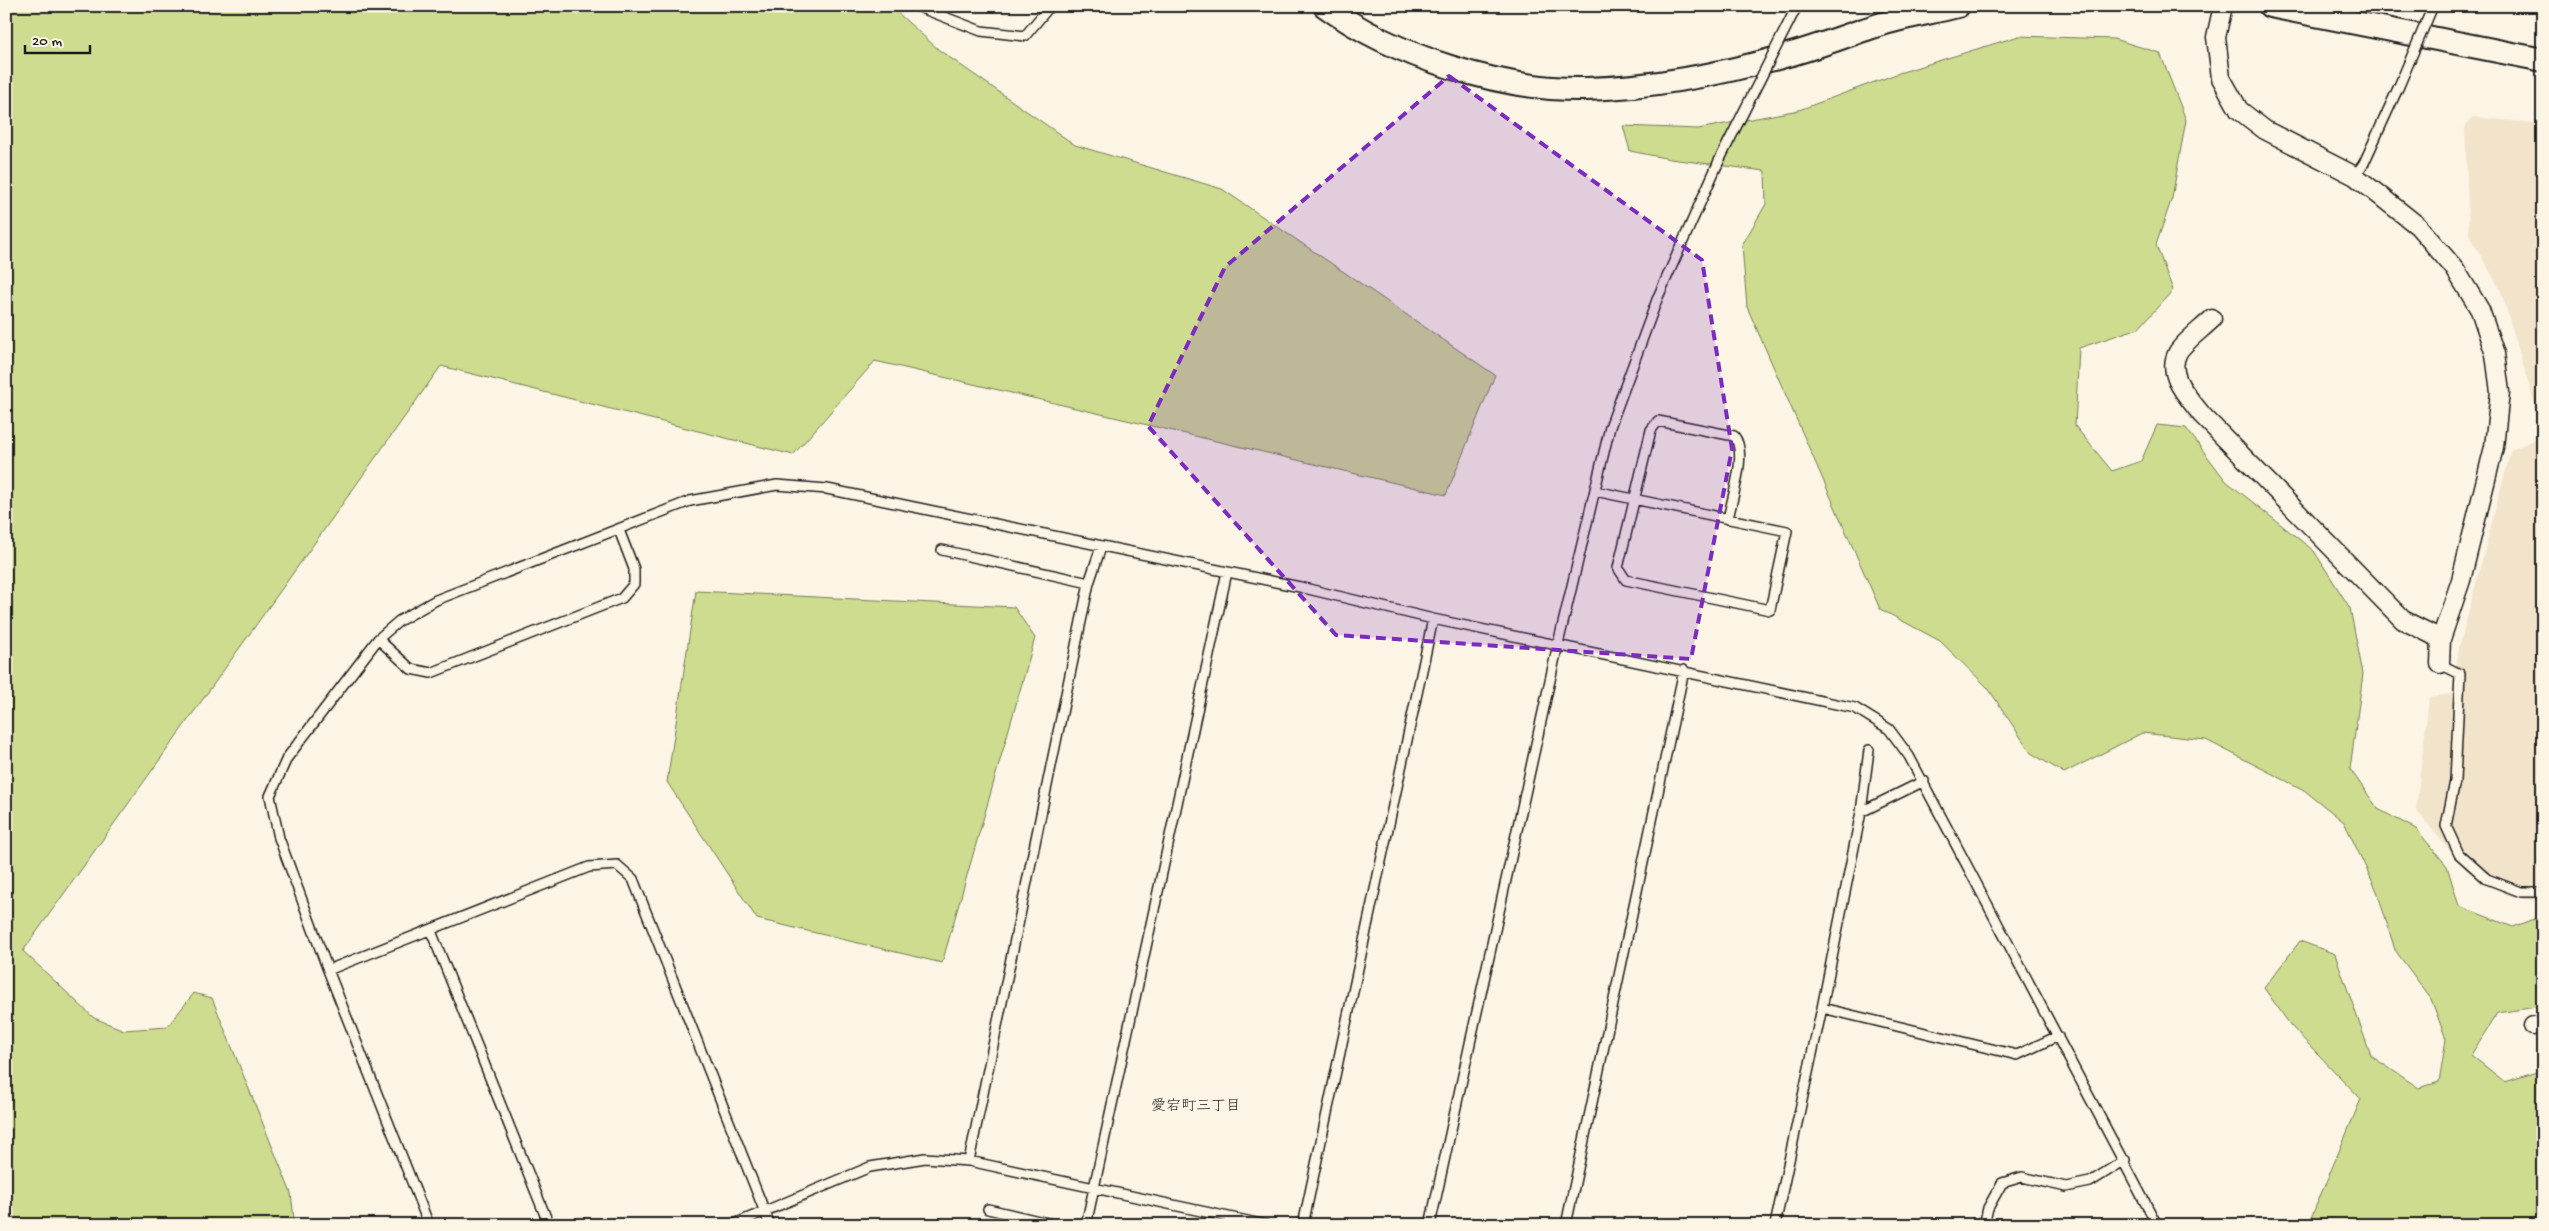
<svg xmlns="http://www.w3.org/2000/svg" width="2549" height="1231" font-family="'Gochi Hand','Klee One',sans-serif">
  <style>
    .built { fill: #f2e3cb }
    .green { fill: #cddc8f; stroke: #747c56 }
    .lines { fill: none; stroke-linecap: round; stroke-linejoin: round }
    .service-casing { stroke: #1c1c1c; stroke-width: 12 }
    .minor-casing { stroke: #1c1c1c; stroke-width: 21 }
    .tertiary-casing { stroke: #1c1c1c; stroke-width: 26 }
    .service { stroke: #fcf5e5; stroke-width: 9 }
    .minor { stroke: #fcf5e5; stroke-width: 18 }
    .tertiary { stroke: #fcf5e5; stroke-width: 22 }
    .service-bridge-casing { stroke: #1c1c1c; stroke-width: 12; stroke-linecap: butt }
    .service-bridge { stroke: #fcf5e5; stroke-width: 9 }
    .marked { fill: #7b2cbf; fill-opacity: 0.2; stroke: #7b2cbf; stroke-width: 4; stroke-dasharray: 10 6; stroke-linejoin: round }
    .labels { text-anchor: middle; stroke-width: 4; stroke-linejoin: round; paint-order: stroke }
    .neighbourhood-label { font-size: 15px; fill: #1c1c1c; stroke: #fcf5e5 }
  </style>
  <rect width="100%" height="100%" fill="#fcf5e5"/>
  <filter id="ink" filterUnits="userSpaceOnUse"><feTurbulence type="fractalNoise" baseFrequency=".02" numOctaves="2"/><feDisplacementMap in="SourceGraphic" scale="10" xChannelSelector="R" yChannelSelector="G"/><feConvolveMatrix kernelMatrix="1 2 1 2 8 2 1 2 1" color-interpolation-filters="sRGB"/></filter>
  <g filter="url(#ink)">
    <path class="built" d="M 2473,117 L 2543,124 L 2543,902 L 2509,896 L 2467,871 L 2416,810 L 2429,697 L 2452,694 L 2459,648 L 2511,450 L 2538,438 L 2542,428 L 2501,291 L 2469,235 L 2465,125 Z"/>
    <path class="green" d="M 6,6 L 890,6 L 939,50 L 1075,145 L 1222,189 L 1495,375 L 1446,495 L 875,361 L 793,455 L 441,366 L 23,951 L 94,1018 L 124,1030 L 167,1027 L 194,993 L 212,998 L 291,1193 L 294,1219 L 291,1225 L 6,1225 Z
      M 2019,36 L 2114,39 L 2160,53 L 2186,120 L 2172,198 L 2156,245 L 2173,290 L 2139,328 L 2079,348 L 2075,426 L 2112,471 L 2141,461 L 2157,425 L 2186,428 L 2226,481 L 2314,551 L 2350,608 L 2363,674 L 2350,769 L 2378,809 L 2416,829 L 2447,866 L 2459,906 L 2513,927 L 2543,916 L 2543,1006 L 2497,1013 L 2471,1055 L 2505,1082 L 2543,1070 L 2543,1225 L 2308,1225 L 2361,1099 L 2291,1026 L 2264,988 L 2300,941 L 2335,954 L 2371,1056 L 2419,1088 L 2439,1082 L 2446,1039 L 2431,999 L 2395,950 L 2377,891 L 2344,822 L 2304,790 L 2206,740 L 2142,733 L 2064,773 L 2031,753 L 1988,688 L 1940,641 L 1880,609 L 1747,307 L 1742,245 L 1766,204 L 1765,171 L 1670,159 L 1630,151 L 1623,126 L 1698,129 L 1799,110 L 1899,73 Z
      M 696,591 L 1014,607 L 1035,638 L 942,963 L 757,919 L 667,782 Z"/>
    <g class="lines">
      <g class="service-casing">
        <path id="service" d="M 916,6 L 981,31 L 1025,36 L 1050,6
          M 2355,176 L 2364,163 L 2399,86
          M 1595,491 L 1787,531 L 1770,610 L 1626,580 L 1618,568 L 1651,430 L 1658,421 L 1734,436 C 1748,452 1732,498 1728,519
          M 942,550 L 1089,583
          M 378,639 L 411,669 L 431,673 L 622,598 L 634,584 L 634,569 L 619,530
          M 2440,664 L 2460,674 L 2455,781 L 2446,826 L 2459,854 L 2487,879 L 2521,892 L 2543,892
          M 1861,812 L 1869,750
          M 431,931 L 549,1225
          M 328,970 L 589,867 L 617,865 L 633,879 L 770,1225
          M 1822,1008 L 2017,1055 L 2058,1036
          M 969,1161 L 1089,583 L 1101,547
          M 988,1209 L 1056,1225
          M 429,1225 L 328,970 L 279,838 L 270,796 L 287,758 L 378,639 L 399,621 L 436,600 L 690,501 L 777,485 L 827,489 L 1300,587 L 1433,619 L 1855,708 L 1889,729 L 1909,756 L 2157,1225
          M 732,1225 L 870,1167 L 925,1158 L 969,1161 L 1266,1225
          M 1086,1225 L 1227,572
          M 1303,1225 L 1433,619
          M 1430,1225 L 1558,644 L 1610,427 L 1658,297 L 1719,161
          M 1566,1225 L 1684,670
          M 1775,1225 L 1822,1008 L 1861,812 L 1924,781
          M 1984,1225 L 1988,1208 L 2002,1183 L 2022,1177 L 2066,1187 L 2090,1182 L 2125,1160"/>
      </g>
      <g class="minor-casing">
        <path id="minor" d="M 2223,6 L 2216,37 L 2221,78 L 2239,110 L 2265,130 L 2355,176 L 2418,226 L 2455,269 L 2480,310 L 2495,354 L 2500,392 L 2494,447 L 2461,580 L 2441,639 L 2440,664
          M 2212,319 C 2203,328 2184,342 2178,352 C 2165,375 2189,398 2202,415 L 2403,620 L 2441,639
          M 2533,1026 L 2543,1024"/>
      </g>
      <g class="tertiary-casing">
        <path id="tertiary" d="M 1325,6 C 1394,56 1502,91 1587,89 C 1655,87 1723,74 1788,55 C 1821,46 1852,33 1885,23 C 1909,16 1934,12 1958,6
          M 2270,6 L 2543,60"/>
      </g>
      <use href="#service" class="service"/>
      <use href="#minor" class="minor"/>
      <use href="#tertiary" class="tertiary"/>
      <g class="service-bridge-casing">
        <path id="service-bridge" d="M 2399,86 L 2433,6
          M 1719,161 L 1797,6"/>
      </g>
      <use href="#service-bridge" class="service-bridge"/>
    </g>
  </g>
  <path class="marked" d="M 1449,76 L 1702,260 L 1732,449 L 1691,659 L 1336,635 L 1148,426 L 1225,267 Z"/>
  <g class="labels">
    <g class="neighbourhood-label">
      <text x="1196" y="1110">愛宕町三丁目</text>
    </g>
  </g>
  <rect width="2549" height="1231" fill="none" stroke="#fcf5e5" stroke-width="25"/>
  <rect x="12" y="12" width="2524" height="1206" fill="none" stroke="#1c1c1c" stroke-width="2" filter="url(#ink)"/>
  <path d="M25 45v8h65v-8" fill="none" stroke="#1c1c1c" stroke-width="2.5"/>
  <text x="32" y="45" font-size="15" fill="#1c1c1c" stroke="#fcf5e5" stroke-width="4" paint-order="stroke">20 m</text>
</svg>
